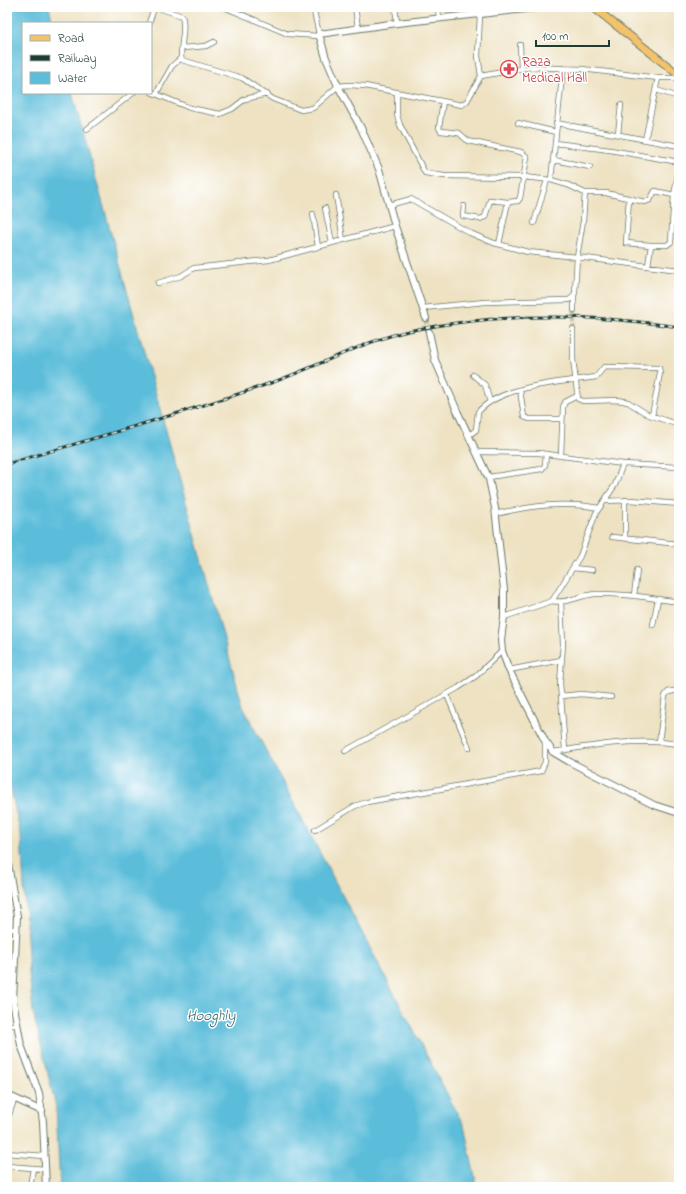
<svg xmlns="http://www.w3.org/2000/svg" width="686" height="1194" font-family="'Indie Flower',sans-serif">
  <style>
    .water { fill: #5bbdda; stroke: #3d7d87 }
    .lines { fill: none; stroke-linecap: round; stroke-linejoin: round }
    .minor-tunnel { stroke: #c5c1a6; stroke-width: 4.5; stroke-dasharray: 4.5 2; stroke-linecap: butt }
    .tertiary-tunnel { stroke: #c5c1a6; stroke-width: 6; stroke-dasharray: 6 3; stroke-linecap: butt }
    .minor-casing { stroke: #677766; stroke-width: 6 }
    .tertiary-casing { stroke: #677766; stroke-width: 8 }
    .primary-casing { stroke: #677766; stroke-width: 9 }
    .minor { stroke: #fff; stroke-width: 4.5 }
    .tertiary { stroke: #fff; stroke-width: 6 }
    .primary { stroke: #f4c26a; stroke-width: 7 }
    .rail-casing { stroke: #1f3d34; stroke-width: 3 }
    .rail { stroke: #fff; stroke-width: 1.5; stroke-dasharray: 4.5; stroke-linecap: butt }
    .labels { text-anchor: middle; stroke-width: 3; stroke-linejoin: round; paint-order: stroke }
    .health-label { font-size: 14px; fill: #be3a42; stroke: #fff; text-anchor: start }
    .water-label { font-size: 15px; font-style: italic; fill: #316366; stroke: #fff }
  </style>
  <rect width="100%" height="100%" fill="#fff"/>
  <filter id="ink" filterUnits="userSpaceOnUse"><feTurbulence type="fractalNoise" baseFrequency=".025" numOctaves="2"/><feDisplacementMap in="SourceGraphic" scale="8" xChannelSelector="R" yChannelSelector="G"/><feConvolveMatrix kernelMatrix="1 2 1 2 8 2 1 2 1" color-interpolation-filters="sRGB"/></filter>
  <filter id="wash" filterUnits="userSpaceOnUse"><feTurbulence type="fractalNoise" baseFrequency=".012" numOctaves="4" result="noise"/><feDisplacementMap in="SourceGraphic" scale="16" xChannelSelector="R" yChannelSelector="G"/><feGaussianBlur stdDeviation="0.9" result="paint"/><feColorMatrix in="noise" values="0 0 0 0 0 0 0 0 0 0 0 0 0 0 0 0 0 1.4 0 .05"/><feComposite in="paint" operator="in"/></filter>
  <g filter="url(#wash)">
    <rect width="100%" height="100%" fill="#eee2c2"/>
    <path class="water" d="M 7,7 L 49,7 L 53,23 L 23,23 L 23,93 L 72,93 L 243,707 L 464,1126 L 477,1187 L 60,1187 L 56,1107 L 33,1012 L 29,973 L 21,836 L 7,771 Z"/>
  </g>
  <g filter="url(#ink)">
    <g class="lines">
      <path class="minor-tunnel" d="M 573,329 L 574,310"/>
      <path class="tertiary-tunnel" d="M 426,318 L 429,332"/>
      <g class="minor-casing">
        <path id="minor" d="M 224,7 L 288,34 L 319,36
          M 313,7 L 319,34
          M 355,7 L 358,28
          M 395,7 L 397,23
          M 438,7 L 439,19
          M 480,14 L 478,56 L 481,76
          M 149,23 L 153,11 L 156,7 L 182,16 C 187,29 178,52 182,60 L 242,78 L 273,99 L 301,110 L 313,108 L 338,86 L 349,85 L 365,86 L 462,105 L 467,101 L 481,76 L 531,67 L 582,69 L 658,78 L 679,78
          M 520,45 L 521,68
          M 183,48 L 206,46 L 214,42
          M 563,68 L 551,180 L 568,185 L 585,193 L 583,221 L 577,257 L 679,270
          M 656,90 L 679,97
          M 151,92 L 190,108 L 220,114 L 232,109 L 245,99 L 267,94
          M 397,92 L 397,115 L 400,125 L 425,173 L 444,176 L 524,177 L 551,180
          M 156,94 L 172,66 L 181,58
          M 443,101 L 439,128 L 441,131 L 459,133 L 468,141 L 521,152 L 527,157 L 520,198 L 518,201 L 508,202 L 499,244
          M 518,123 L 556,132
          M 556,123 L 679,146
          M 87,129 L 133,93
          M 618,134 L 621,105
          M 645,140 L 658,78
          M 555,143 L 610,150 L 679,162
          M 554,160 L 590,167
          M 585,193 L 606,193 L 645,202 L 650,200 L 655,191 L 674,195
          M 336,195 L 343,240
          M 629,198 L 626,243 L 651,245
          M 389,205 L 411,199 L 470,233 L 494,243 L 528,252 L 577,257 L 575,292 L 574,296 L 569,300 L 485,302 L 423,308
          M 464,206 L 463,216 L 480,219 L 485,217 L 490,200 L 508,202
          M 325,208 L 332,243
          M 313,214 L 318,247
          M 534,223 L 547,180
          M 648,266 L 651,245 L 667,245 L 671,242 L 674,195 L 679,170
          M 158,283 L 181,276 L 194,268 L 269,260 L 395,226
          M 574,310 L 574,296
          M 573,329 L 573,359 L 578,399 L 583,401 L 618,400 L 628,402 L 647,414 L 679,425
          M 473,375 L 485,385 L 490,402
          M 520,390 L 524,417 L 529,419 L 562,419
          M 469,435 L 476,430 L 478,412 C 501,385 564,382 596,377 L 604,367 L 659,368 L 660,373 L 652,416
          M 477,452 L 539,453 L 623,464 L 679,467
          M 561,455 L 563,407 L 565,402 L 577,396
          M 489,477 L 542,469 L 545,465 L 546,454
          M 604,501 L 631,500 L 679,504
          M 679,509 L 679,537
          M 495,514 C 530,506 564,501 599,508
          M 612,537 L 679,544
          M 625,538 L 625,500
          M 573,568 L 592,570
          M 679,594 L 679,599
          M 634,596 L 637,570
          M 552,601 C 567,604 580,595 595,594 C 623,593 651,598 679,602
          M 561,602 L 563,644 L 560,683 L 565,750
          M 504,617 L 552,601 L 580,556 L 596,513 L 615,485 L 623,464
          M 653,625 L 658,599
          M 509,670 L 561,660
          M 447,695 L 469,748
          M 561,696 L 581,694 L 611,697
          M 659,742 L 665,696 L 668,692 L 679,690
          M 345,751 L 458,688 L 476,676 L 502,651
          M 553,752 C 595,745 637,738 679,744
          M 315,830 L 355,806 L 367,802 L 541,771 L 545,762 L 545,741
          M 7,929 L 17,929
          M 7,1025 L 17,1025
          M 7,1120 L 15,1098
          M 7,1153 L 44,1156
          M 7,1166 L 45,1169
          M 30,1187 L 33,1168"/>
      </g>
      <g class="tertiary-casing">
        <path id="tertiary" d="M 426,318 L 395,226 L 379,169 L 361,128 L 338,86 L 326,58 L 319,34 L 397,23 L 544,7
          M 429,332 L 435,360 L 458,413 L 489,479 L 495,508 L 504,590 L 504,617 L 501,640 L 502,651 L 509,670 L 545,741 L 553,752 L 570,762 L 654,805 L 679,813
          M 7,858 L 17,916 L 13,1001 L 21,1045 L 39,1093 L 43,1122 L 46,1187
          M 7,1095 L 42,1111"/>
      </g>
      <g class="primary-casing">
        <path id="primary" d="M 593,7 L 679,75"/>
      </g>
      <use href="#minor" class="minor"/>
      <use href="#tertiary" class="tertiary"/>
      <use href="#primary" class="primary"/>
      <g class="rail-casing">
        <path id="rail" d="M 7,464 C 94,438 182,414 268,384 C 316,368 368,338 418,329 C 504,313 593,314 679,327"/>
      </g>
      <use href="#rail" class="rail"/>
    </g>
  </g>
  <defs>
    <g id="pharmacy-ring" transform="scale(0.9)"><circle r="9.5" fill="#fff" stroke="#e0444e" stroke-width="1.5"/><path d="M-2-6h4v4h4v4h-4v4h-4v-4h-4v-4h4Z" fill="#e0444e"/></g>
  </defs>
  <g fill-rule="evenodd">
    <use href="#pharmacy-ring" x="509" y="69"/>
  </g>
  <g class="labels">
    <g class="health-label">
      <text x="522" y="66">Raza<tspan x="522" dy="16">Medical Hall</tspan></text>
    </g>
    <g class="water-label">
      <text x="211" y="1020">Hooghly</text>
    </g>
  </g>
  <rect width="686" height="1194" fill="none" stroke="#fff" stroke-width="24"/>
  <rect x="22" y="22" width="130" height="72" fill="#ffffff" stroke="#a5b1ae"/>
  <rect x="30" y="35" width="20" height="6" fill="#f4c26a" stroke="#a5b1ae"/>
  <text x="58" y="42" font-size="12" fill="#1f3d34">Road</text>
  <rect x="30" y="55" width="20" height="6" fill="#1f3d34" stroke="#a5b1ae"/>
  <text x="58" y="62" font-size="12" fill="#1f3d34">Railway</text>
  <rect x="30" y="72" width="20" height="12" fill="#5bbdda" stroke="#a5b1ae"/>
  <text x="58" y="82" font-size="12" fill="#1f3d34">Water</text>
  <path d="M536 40v6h73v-6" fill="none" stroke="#1f3d34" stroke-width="2"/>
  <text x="542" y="40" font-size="12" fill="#1f3d34" stroke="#ffffff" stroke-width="3" paint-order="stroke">100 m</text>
</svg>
